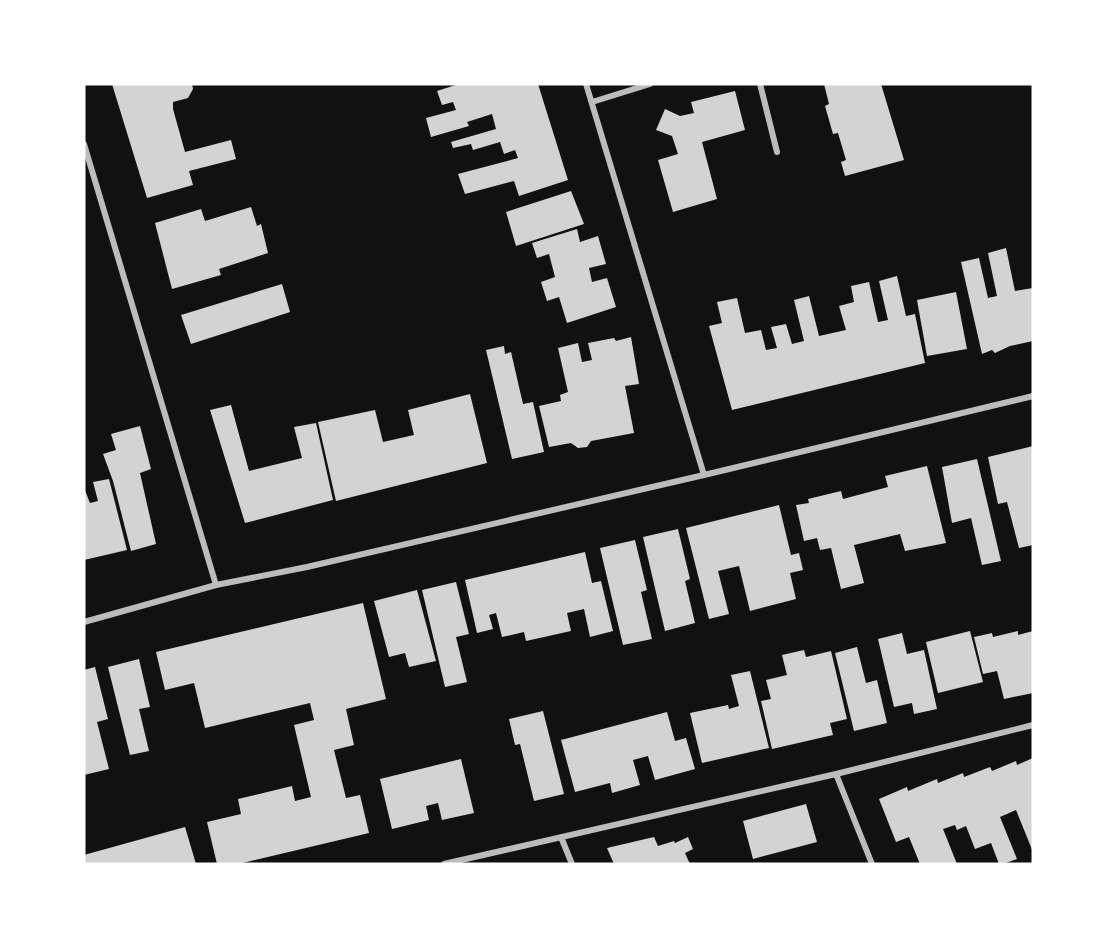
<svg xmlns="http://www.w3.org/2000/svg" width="1117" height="948" font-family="'PT Sans Narrow',sans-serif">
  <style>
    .building { fill: #d3d3d3 }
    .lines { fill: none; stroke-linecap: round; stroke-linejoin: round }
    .minor { stroke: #bcbcbc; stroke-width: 6 }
  </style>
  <rect width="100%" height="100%" fill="#111"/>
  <path class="building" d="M 112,84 L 192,84 L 193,89 L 188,98 L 173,102 L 173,109 L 185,152 L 231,140 L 236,159 L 189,171 L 193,185 L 147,198 Z
    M 459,84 L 538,84 L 568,180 L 519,196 L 514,181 L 465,194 L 458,174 L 518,158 L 515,150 L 504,154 L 500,142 L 473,150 L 471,144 L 453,148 L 451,142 L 496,129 L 492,114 L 467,122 L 469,126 L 431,137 L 426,118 L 456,110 L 453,102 L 442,105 L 437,91 Z
    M 824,84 L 881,84 L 904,160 L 845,176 L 841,162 L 846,160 L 838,133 L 833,134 L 825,106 L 829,104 Z
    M 735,91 L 745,130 L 702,142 L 717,199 L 673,212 L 658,160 L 678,154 L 672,136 L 656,130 L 665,109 L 680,116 L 694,113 L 691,102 Z
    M 571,191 L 584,224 L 516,246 L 506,212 Z
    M 251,207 L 257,226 L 261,224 L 268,253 L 219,269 L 221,275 L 172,289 L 155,223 L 201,209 L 205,221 Z
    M 577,229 L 580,242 L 598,236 L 606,264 L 589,268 L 592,282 L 607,278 L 616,307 L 567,323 L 559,297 L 547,301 L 541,282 L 555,277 L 549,254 L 537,258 L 532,243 Z
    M 1006,248 L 1015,291 L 1033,288 L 1033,341 L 1010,346 L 995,353 L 992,350 L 982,354 L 961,262 L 979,258 L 988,298 L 997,296 L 988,253 Z
    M 897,276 L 906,316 L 915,314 L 925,363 L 732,410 L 709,326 L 722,323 L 717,302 L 737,298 L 745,333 L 761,330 L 766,350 L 777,348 L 771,327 L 786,324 L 792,344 L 804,341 L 794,300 L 809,296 L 819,336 L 846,330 L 839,306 L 854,302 L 851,286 L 869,282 L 878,322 L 888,320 L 879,281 Z
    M 282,284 L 290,312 L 191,344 L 181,315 Z
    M 956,292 L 967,349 L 927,356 L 917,300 Z
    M 631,337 L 639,384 L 625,386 L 634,433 L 591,441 L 587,447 L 578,448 L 571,443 L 549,447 L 539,406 L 561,401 L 560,395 L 568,392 L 558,348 L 578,343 L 582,362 L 592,360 L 588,343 L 614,338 L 616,341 Z
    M 504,346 L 505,354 L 511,352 L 523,404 L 533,402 L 544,452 L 512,459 L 486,350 Z
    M 470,394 L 487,463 L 336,501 L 318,422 L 375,410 L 383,442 L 414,435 L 408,410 Z
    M 231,405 L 249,471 L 302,458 L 294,427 L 316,423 L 333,500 L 245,523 L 210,410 Z
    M 140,426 L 151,469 L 140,473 L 156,544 L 131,551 L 113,481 L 103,454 L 116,450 L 111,434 Z
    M 1033,446 L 1033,545 L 1019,548 L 1007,502 L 998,504 L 988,457 Z
    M 977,459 L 1001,561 L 982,565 L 971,518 L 952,523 L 942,467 Z
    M 927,466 L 946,543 L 905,551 L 900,534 L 854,545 L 864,583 L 841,589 L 831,548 L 820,550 L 817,538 L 804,541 L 796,505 L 809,503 L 808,499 L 841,491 L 843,499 L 888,487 L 885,476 Z
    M 109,479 L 127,550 L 84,560 L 84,488 L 90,503 L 98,501 L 93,482 Z
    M 779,505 L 791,555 L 799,553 L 803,570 L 790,573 L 796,599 L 750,611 L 739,566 L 718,571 L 729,614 L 709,619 L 686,528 Z
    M 678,529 L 690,579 L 685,581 L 695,623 L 665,631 L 643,537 Z
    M 635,540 L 647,590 L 641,592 L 652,639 L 623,645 L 600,548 Z
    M 585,552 L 592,583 L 601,581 L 613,631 L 590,637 L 584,609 L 567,613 L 571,631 L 526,641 L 524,632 L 502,637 L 496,613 L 489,615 L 493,629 L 477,633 L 465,580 Z
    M 456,582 L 469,634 L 456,637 L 467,682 L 445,687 L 422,590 Z
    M 417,590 L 436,661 L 409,667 L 405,653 L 389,657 L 374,601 Z
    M 363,603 L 386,699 L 346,709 L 354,745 L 334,750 L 346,798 L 360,795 L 369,833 L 238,864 L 217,864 L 207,822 L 241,814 L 238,799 L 292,786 L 295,801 L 311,797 L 294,725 L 314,720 L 310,703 L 205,728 L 194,683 L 165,690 L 156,652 Z
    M 970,631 L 983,682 L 938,693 L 926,642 Z
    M 1018,631 L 1018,635 L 1033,631 L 1033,693 L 1004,699 L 997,671 L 983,674 L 974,637 L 992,633 L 993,637 Z
    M 902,633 L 907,654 L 924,650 L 937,709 L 914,714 L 912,703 L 894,707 L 878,639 Z
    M 857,647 L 866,683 L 877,680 L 887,723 L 854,731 L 835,653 Z
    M 804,650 L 806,657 L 831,651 L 847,719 L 830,723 L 833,735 L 772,749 L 761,701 L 771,699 L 766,680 L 787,675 L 782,655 Z
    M 139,659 L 150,707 L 139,709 L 149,751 L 130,755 L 108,667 Z
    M 95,667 L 108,719 L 97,722 L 109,769 L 84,775 L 84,670 Z
    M 750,671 L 769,748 L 702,763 L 690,713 L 728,705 L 729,709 L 739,706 L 731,675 Z
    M 543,711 L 564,794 L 534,801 L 520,744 L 515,745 L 509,719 Z
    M 667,712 L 675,741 L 686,738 L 695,769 L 655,780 L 648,756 L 633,760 L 640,785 L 612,793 L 610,783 L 575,792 L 561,740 Z
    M 1033,758 L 1033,852 L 1016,810 L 1000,817 L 1017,859 L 1003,864 L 999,864 L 991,843 L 975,849 L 966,826 L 957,830 L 955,825 L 943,829 L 957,864 L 920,864 L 909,837 L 896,842 L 879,799 L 907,787 L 908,791 L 937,779 L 938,783 L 963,773 L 964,777 L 990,767 L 992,771 L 1016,761 L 1017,765 Z
    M 461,759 L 474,813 L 442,820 L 438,803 L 426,806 L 429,820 L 392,829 L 380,779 Z
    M 806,804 L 817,842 L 753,859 L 743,821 Z
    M 185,827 L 196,864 L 84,864 L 84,855 Z
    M 654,837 L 658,846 L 674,841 L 675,843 L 688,837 L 693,849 L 685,853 L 690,864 L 614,864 L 607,848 Z"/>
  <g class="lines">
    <path class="minor" d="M 586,84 L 704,475
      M 760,84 L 777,152
      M 592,102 L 650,84
      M 84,144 L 216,585
      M 84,622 L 216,585 L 307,567 L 704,475 L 1033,396
      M 836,774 L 872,864
      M 561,837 L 572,864
      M 444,864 L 836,774 L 1033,725"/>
  </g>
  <rect width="1117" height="948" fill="none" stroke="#ffffff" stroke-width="171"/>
</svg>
